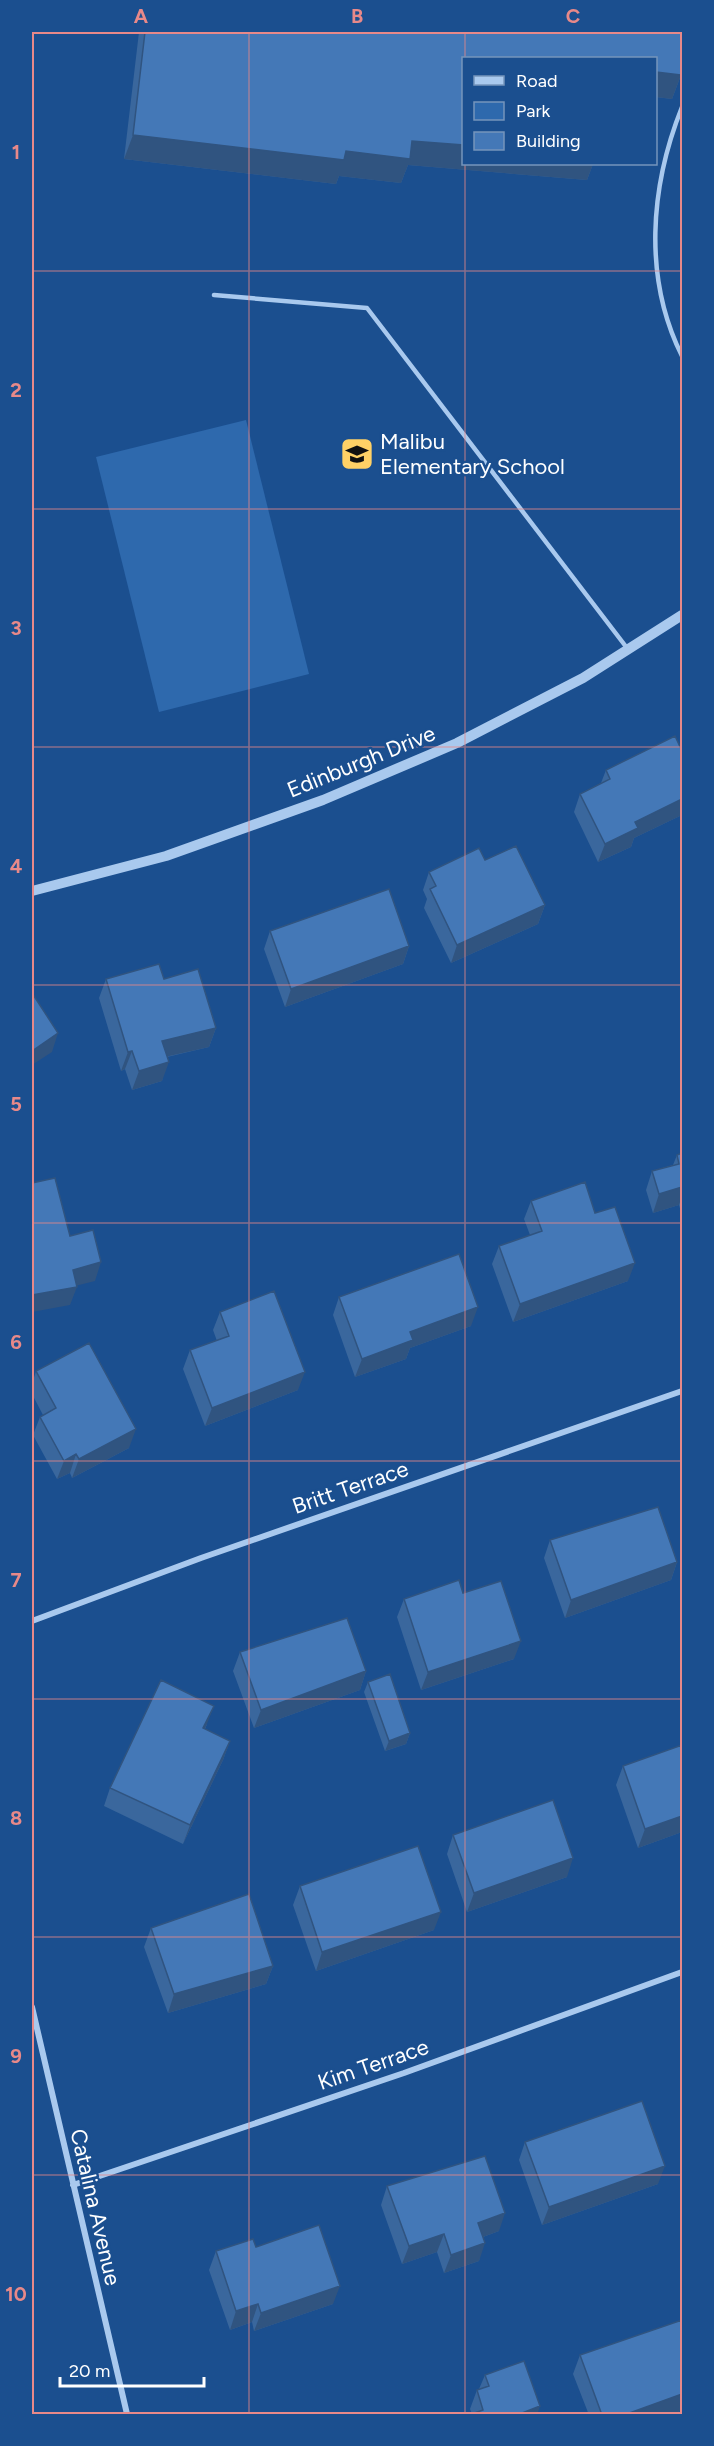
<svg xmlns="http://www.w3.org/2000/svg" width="714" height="2446" font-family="Figtree,sans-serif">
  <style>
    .green { fill: #2e69ad }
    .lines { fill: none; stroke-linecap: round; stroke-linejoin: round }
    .service { stroke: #a9c9ee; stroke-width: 4.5 }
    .minor { stroke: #a9c9ee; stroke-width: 6 }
    .tertiary { stroke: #a9c9ee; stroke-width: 10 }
    .wall { fill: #3a679d }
    .shaded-wall { fill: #305480 }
    .building { fill: #4478b7; stroke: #305480; stroke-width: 1.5 }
    .grid { fill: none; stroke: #e88989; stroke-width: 1.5; stroke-opacity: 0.55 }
    .labels { text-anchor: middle; stroke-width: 5; stroke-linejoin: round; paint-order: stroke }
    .poi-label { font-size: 22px; fill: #fff; stroke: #1b4f8f; text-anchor: start }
    .street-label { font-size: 22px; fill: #fff; stroke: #1b4f8f }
    .neatline { fill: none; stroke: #e88989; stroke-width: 2 }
    .grid-label { font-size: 20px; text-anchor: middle; font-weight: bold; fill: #e88989 }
  </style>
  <rect width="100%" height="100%" fill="#1b4f8f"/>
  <path class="green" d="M 246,420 L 309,674 L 159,712 L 96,457 Z"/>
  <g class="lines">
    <path class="service" d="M 682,107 C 650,187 643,278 682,356
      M 214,295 L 367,308 L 627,648"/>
    <path class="minor" d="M 32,1621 L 201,1558 L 682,1391
      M 32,2007 L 127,2414
      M 73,2185 L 404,2073 L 682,1972"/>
    <path class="tertiary" d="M 32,891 L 166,856 L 323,800 L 457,743 L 583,678 L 682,615"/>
  </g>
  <path class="wall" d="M 139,32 L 682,32 L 681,75 L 672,99 L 656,97 L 656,58 L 464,164 L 593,164 L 587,180 L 408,165 L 401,183 L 339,176 L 336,184 L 124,159 Z
    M 682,751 L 682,815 L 634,838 L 631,847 L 598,862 L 574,812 L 580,794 L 601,783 L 606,770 Z
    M 485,860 L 545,905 L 538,924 L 451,963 L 424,908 L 427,899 L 423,890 L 429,872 Z
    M 270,931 L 409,946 L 403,964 L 285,1007 L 264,949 Z
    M 106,979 L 164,979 L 216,1028 L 209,1047 L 167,1057 L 162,1081 L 132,1090 L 125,1069 L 121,1071 L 99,998 Z
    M 682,1153 L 682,1215 L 679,1205 L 653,1213 L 646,1190 L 652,1171 L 673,1165 L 677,1155 Z
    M 531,1201 L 595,1213 L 628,1281 L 513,1322 L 492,1264 L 499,1246 L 530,1235 L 524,1219 Z
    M 339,1297 L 471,1326 L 410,1348 L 406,1359 L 355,1377 L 333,1315 Z
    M 220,1312 L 298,1390 L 205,1426 L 183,1369 L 190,1350 L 217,1341 L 213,1330 Z
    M 36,1371 L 129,1448 L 72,1478 L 70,1473 L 57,1479 L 33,1435 L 40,1417 L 43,1415 L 32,1394 L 32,1384 Z
    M 550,1540 L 677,1562 L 671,1580 L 565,1618 L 544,1558 Z
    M 463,1593 L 514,1659 L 421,1690 L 397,1617 L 404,1599 Z
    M 240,1652 L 366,1671 L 360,1690 L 254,1728 L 233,1671 Z
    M 368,1682 L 410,1733 L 406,1744 L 385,1751 L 364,1692 Z
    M 207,1724 L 205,1729 L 230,1741 L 223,1760 L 183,1844 L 104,1806 L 110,1788 Z
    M 682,1745 L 682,1832 L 638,1848 L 616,1785 L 623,1766 Z
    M 453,1835 L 567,1877 L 467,1912 L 447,1854 Z
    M 300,1886 L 434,1930 L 316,1971 L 293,1905 Z
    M 151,1928 L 273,1966 L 266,1984 L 168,2013 L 144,1947 Z
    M 525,2142 L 658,2184 L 542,2225 L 519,2160 Z
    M 387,2186 L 499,2231 L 483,2237 L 479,2261 L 444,2273 L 437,2252 L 402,2264 L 381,2205 Z
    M 256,2247 L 333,2304 L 254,2331 L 252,2322 L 230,2330 L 209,2270 L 216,2251 Z
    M 580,2355 L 682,2410 L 671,2415 L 589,2415 L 573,2374 Z
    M 485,2375 L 537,2415 L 472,2414 L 470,2409 L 477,2390 L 479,2389 Z"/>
  <path class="shaded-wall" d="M 656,72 L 681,75 L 672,99 L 656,97 Z
    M 133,135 L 412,141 L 464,145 L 464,164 L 593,164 L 587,180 L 408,165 L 401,183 L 339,176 L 336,184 L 124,159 Z
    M 682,799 L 682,815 L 634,838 L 631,847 L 598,862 L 605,844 L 635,822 Z
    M 545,905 L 538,924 L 451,963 L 457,945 Z
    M 409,946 L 403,964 L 285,1007 L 291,989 Z
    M 216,1028 L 209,1047 L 156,1059 L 162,1041 Z
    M 58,1033 L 52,1052 L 32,1065 L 32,1051 Z
    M 132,1051 L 125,1069 L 121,1071 L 128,1052 Z
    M 169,1062 L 162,1081 L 132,1090 L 139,1071 Z
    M 682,1187 L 682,1196 L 679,1205 L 653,1213 L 659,1194 Z
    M 101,1262 L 95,1281 L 67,1288 L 77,1287 L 70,1305 L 32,1312 L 32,1295 L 73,1270 Z
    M 635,1263 L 628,1281 L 513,1322 L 520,1304 Z
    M 478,1307 L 471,1326 L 410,1348 L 406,1359 L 355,1377 L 362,1359 L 410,1332 Z
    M 305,1372 L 298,1390 L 205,1426 L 212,1408 Z
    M 136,1429 L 129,1448 L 72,1478 L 79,1459 Z
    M 76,1454 L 70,1473 L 57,1479 L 64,1461 Z
    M 677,1562 L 671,1580 L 565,1618 L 571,1600 Z
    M 521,1641 L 514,1659 L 421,1690 L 428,1672 Z
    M 366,1671 L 360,1690 L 254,1728 L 261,1710 Z
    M 214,1706 L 207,1724 L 196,1747 L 203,1728 Z
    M 410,1733 L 406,1744 L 385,1751 L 389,1741 Z
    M 230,1741 L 223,1760 L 183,1844 L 190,1825 Z
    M 682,1816 L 682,1832 L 638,1848 L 645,1829 Z
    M 573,1858 L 567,1877 L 467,1912 L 474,1893 Z
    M 441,1912 L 434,1930 L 316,1971 L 322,1952 Z
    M 273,1966 L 266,1984 L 168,2013 L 174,1994 Z
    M 665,2166 L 658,2184 L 542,2225 L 549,2207 Z
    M 505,2213 L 499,2231 L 472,2241 L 478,2223 Z
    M 444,2234 L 437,2252 L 402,2264 L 409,2246 Z
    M 485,2243 L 479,2261 L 444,2273 L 451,2255 Z
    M 340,2286 L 333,2304 L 254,2331 L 261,2313 Z
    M 258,2304 L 252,2322 L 230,2330 L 236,2311 Z
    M 682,2394 L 682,2410 L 671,2415 L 624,2415 Z
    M 540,2406 L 537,2415 L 517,2415 Z"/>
  <path class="building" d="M 145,32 L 682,32 L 682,61 L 681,75 L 656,72 L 656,58 L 464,58 L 464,145 L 412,141 L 410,159 L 346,151 L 344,160 L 133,135 Z
    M 675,736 L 682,751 L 682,799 L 635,822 L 638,828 L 605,844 L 580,794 L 610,779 L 606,770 Z
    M 516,846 L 545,905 L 457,945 L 430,889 L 436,886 L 429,872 L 479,848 L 485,860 Z
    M 389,889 L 409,946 L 291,989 L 270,931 Z
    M 159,964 L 164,979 L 198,969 L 216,1028 L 162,1041 L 169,1062 L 139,1071 L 132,1051 L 128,1052 L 106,979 Z
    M 32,993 L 58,1033 L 32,1051 Z
    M 682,1153 L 682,1187 L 659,1194 L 652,1171 L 679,1164 L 677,1155 Z
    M 55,1178 L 70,1236 L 93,1230 L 101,1262 L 73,1270 L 77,1287 L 32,1295 L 32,1183 Z
    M 585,1182 L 595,1213 L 615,1207 L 635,1263 L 520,1304 L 499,1246 L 542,1231 L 531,1201 Z
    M 459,1254 L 478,1307 L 410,1332 L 413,1340 L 362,1359 L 339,1297 Z
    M 274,1291 L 305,1372 L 212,1408 L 190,1350 L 229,1336 L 220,1312 Z
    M 89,1343 L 136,1429 L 79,1459 L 76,1454 L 64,1461 L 40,1417 L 56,1408 L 36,1371 Z
    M 658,1507 L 677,1562 L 571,1600 L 550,1540 Z
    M 459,1580 L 463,1593 L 501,1581 L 521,1641 L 428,1672 L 404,1599 Z
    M 347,1618 L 366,1671 L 261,1710 L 240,1652 Z
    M 390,1674 L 410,1733 L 389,1741 L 368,1682 Z
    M 161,1680 L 214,1706 L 203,1728 L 230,1741 L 190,1825 L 110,1788 Z
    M 682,1745 L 682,1816 L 645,1829 L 623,1766 Z
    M 553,1800 L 573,1858 L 474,1893 L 453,1835 Z
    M 418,1846 L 441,1912 L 322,1952 L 300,1886 Z
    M 249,1894 L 273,1966 L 174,1994 L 151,1928 Z
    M 642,2101 L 665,2166 L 549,2207 L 525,2142 Z
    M 485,2156 L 505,2213 L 478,2223 L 485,2243 L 451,2255 L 444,2234 L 409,2246 L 387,2186 Z
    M 319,2225 L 340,2286 L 261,2313 L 258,2304 L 236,2311 L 216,2251 L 253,2239 L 256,2247 Z
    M 682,2320 L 682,2394 L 624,2415 L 602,2415 L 580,2355 Z
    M 524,2361 L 540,2406 L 517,2415 L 469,2415 L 483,2410 L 477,2390 L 489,2386 L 485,2375 Z"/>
  <path class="grid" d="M 249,32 L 249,2414M 465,32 L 465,58M 465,164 L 465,2414M 32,271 L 682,271M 32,509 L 682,509M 32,747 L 682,747M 32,985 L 682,985M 32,1223 L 682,1223M 32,1461 L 682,1461M 32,1699 L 682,1699M 32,1937 L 682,1937M 32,2175 L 682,2175"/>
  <defs>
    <g id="school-square" transform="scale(1.725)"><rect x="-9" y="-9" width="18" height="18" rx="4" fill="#ffd166" stroke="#1b4f8f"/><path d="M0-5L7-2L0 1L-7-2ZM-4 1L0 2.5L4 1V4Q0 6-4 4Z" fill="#111"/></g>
  </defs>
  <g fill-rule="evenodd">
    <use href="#school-square" x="357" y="454"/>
  </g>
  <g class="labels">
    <g class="poi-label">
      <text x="380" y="449">Malibu<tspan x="380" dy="25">Elementary School</tspan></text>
    </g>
    <g class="street-label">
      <text transform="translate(361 761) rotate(-22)" y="8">Edinburgh Drive</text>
      <text transform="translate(350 1487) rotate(-19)" y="8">Britt Terrace</text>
      <text transform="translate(373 2064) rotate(-19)" y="8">Kim Terrace</text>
      <text transform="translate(96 2207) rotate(77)" y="8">Catalina Avenue</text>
    </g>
  </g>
  <rect width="714" height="2446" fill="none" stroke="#1b4f8f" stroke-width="66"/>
  <rect x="462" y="57" width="195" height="108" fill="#1b4f8f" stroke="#7695bc" stroke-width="1.5"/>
  <rect x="474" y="76" width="30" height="9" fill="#a9c9ee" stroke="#7695bc" stroke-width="1.5"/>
  <text x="516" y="87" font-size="18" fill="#ffffff">Road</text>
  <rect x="474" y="102" width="30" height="18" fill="#2e69ad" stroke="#7695bc" stroke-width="1.5"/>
  <text x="516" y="117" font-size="18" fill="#ffffff">Park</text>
  <rect x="474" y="132" width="30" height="18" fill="#4478b7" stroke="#7695bc" stroke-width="1.5"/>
  <text x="516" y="147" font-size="18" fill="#ffffff">Building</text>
  <path d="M60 2377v9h144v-9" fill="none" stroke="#ffffff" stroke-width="3"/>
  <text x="69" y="2377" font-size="18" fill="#ffffff" stroke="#1b4f8f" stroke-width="4.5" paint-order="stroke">20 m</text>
  <rect x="33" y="33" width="648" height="2380" class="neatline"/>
  <g class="grid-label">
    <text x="141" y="23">A</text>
    <text x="357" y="23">B</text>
    <text x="573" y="23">C</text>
    <text x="16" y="159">1</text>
    <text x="16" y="397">2</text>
    <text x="16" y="635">3</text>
    <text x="16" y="873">4</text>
    <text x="16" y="1111">5</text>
    <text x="16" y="1349">6</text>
    <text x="16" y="1587">7</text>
    <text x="16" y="1825">8</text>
    <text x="16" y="2063">9</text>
    <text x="16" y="2301">10</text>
  </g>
</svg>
